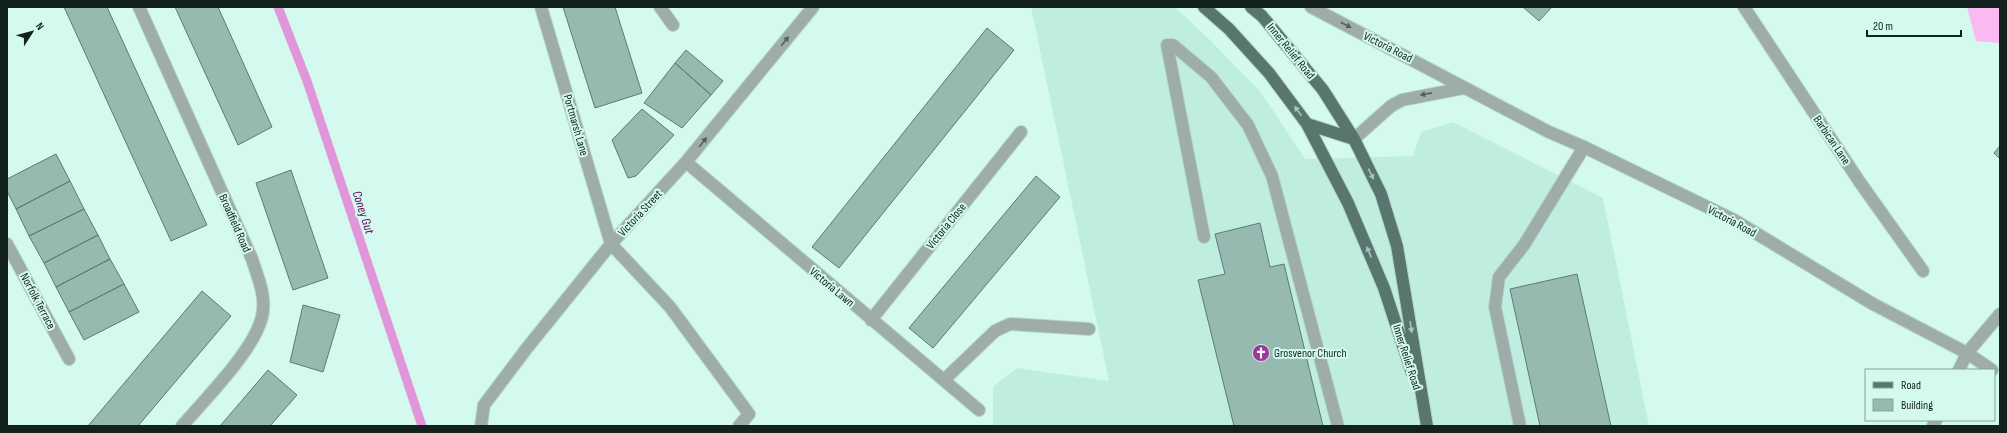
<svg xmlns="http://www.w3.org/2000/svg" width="2007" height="433" font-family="'Sofia Sans Condensed',sans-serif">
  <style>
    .built { fill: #bfeee1 }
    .green { fill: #f9baf2 }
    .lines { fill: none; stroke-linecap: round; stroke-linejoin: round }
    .stream { stroke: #e296da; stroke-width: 9 }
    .building { fill: #96bab0; stroke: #5a7c73 }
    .service-casing { stroke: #b5d7ce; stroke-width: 14 }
    .minor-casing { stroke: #b5d7ce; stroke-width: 14 }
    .primary-casing { stroke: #b5d7ce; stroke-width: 14 }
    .service { stroke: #9eada9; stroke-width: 12 }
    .minor { stroke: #9eada9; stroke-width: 12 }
    .primary { stroke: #59766e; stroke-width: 12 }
    .oneway { fill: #52615d }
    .oneway2 { fill: #a3c5bb }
    .labels { text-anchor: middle; stroke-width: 4; stroke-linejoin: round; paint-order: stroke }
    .street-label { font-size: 12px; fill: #14221e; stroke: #d4faef }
    .poi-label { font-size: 12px; fill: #14221e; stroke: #d4faef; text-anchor: start }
    .water-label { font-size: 13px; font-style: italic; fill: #640360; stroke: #d4faef }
  </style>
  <rect width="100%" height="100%" fill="#d4faef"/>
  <path class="built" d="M 1031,7 L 1175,7 L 1209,39 L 1260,91 L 1305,159 L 1413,156 L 1421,132 L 1453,122 L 1603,198 L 1649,426 L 993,426 L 993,387 L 1017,368 L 1109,381 Z"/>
  <path class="green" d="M 1967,7 L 2000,7 L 2000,43 L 1976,41 Z"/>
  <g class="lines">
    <path class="stream" d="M 278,7 L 307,81 L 422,426"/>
  </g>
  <path class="building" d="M 64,7 L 107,7 L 207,225 L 171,241 Z
    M 175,7 L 218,7 L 272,127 L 238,145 Z
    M 563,7 L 615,7 L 642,93 L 595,108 Z
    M 1523,7 L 1552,7 L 1539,21 Z
    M 987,28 L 1014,50 L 839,268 L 812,247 Z
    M 686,50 L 723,81 L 711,95 L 675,63 Z
    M 675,63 L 711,95 L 682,128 L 644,103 Z
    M 642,109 L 674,135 L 636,176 L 628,178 L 612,140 Z
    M 2000,146 L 2000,159 L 1994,153 Z
    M 56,154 L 70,181 L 16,209 L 7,191 L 7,179 Z
    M 291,170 L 328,278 L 293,290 L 256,183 Z
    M 1036,176 L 1060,197 L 933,348 L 909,328 Z
    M 70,181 L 84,209 L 29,236 L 16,209 Z
    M 84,209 L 98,235 L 44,263 L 29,236 Z
    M 1260,223 L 1270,267 L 1284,264 L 1323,426 L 1234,426 L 1198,280 L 1225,274 L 1215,234 Z
    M 98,235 L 110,259 L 56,287 L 44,263 Z
    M 110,259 L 124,284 L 69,312 L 56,287 Z
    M 1577,274 L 1611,426 L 1540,426 L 1510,289 Z
    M 124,284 L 139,312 L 84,340 L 69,312 Z
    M 202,291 L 231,316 L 138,426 L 88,426 Z
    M 303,305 L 340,315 L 323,372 L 290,362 Z
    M 268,370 L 297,395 L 270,426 L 220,426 Z"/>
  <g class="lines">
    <g class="service-casing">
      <path id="service" d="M 660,7 L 673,25
        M 1204,237 L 1167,45 L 1173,45 L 1211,77 L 1248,125 L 1272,176 L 1338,426
        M 611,244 L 670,307 L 749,414 L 739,426
        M 944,380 L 995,331 L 1010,324 L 1089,329
        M 1520,426 L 1495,307 L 1499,277 L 1524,245 L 1584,147"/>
    </g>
    <g class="minor-casing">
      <path id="minor" d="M 139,7 L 252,259 C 257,275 265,293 263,310 C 261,344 205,399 182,426
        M 541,7 L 611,244
        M 1311,7 L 1549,132 L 1584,147 L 1734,220 L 1873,304 L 1967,353 L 1992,370
        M 1744,7 L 1859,181 L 1923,271
        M 1354,139 L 1391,106 L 1402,100 L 1464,88
        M 686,162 L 979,410
        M 7,244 L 69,359
        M 871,320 L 1021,132
        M 1959,370 L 1967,353 L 2000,314
        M 481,426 L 484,405 L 527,348 L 611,244 L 686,162 L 813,7
        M 1933,426 L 1936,420"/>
    </g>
    <g class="primary-casing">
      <path id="primary" d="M 1204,7 L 1229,29 L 1269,73 L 1307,124 L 1348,203 L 1384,288 L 1412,373
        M 1251,7 L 1262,16 L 1323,90 L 1354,139 L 1381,194 L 1397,246 L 1427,426
        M 1307,124 L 1354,139"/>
    </g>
    <use href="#service" class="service"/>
    <use href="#minor" class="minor"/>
    <use href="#primary" class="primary"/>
  </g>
  <defs><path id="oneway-solid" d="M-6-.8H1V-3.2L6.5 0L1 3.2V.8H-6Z"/></defs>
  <g class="oneway">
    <use href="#oneway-solid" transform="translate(1346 25) rotate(27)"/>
    <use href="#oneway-solid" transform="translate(785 41) rotate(-51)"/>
    <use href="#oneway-solid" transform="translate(1426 94) rotate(169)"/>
    <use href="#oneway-solid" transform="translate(703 142) rotate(-51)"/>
  </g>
  <g class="oneway2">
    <use href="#oneway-solid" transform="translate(1298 111) rotate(-126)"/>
    <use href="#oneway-solid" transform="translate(1371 174) rotate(64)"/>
    <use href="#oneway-solid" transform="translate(1369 252) rotate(-113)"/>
    <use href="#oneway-solid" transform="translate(1411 327) rotate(81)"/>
  </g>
  <defs>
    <g id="church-disc" transform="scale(0.9)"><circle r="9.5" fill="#9f3699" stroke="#d4faef"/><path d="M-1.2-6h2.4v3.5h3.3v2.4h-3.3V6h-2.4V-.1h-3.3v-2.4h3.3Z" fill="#fff"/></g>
  </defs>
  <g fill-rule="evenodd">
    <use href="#church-disc" x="1261" y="353"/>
  </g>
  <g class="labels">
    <g class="street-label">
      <text transform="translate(1388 47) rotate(27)" y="4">Victoria Road</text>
      <text transform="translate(1291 51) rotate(51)" y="4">Inner Relief Road</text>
      <text transform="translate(576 125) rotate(74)" y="4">Portmarsh Lane</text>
      <text transform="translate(1832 140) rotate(56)" y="4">Barbican Lane</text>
      <text transform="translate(640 213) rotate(-47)" y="4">Victoria Street</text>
      <text transform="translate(1732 221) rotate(28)" y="4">Victoria Road</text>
      <text transform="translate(235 223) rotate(66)" y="4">Broadfield Road</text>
      <text transform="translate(946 226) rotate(-51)" y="4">Victoria Close</text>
      <text transform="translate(832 287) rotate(40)" y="4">Victoria Lawn</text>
      <text transform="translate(38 301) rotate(62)" y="4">Norfolk Terrace</text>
      <text transform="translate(1407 357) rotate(72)" y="4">Inner Relief Road</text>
    </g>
    <g class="poi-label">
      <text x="1274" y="357">Grosvenor Church</text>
    </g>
    <g class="water-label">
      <text transform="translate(364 212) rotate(72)" y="5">Coney Gut</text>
    </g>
  </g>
  <rect width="2007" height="433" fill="none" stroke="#14221e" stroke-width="16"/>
  <rect x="1865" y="369" width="130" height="52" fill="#d4faef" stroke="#87a49b"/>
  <rect x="1873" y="382" width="20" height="6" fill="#59766e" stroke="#87a49b"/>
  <text x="1901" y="389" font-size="12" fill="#14221e">Road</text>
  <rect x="1873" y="399" width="20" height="12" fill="#96bab0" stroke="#87a49b"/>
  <text x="1901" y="409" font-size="12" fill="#14221e">Building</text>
  <g transform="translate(32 32) rotate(54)" stroke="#d4faef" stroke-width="3" paint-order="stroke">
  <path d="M0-3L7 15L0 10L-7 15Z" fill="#14221e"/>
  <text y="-6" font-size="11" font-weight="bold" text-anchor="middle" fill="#14221e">N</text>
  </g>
  <path d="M1867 30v6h94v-6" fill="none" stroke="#14221e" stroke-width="2"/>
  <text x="1873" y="30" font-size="12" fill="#14221e" stroke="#d4faef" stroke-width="3" paint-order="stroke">20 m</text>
</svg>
